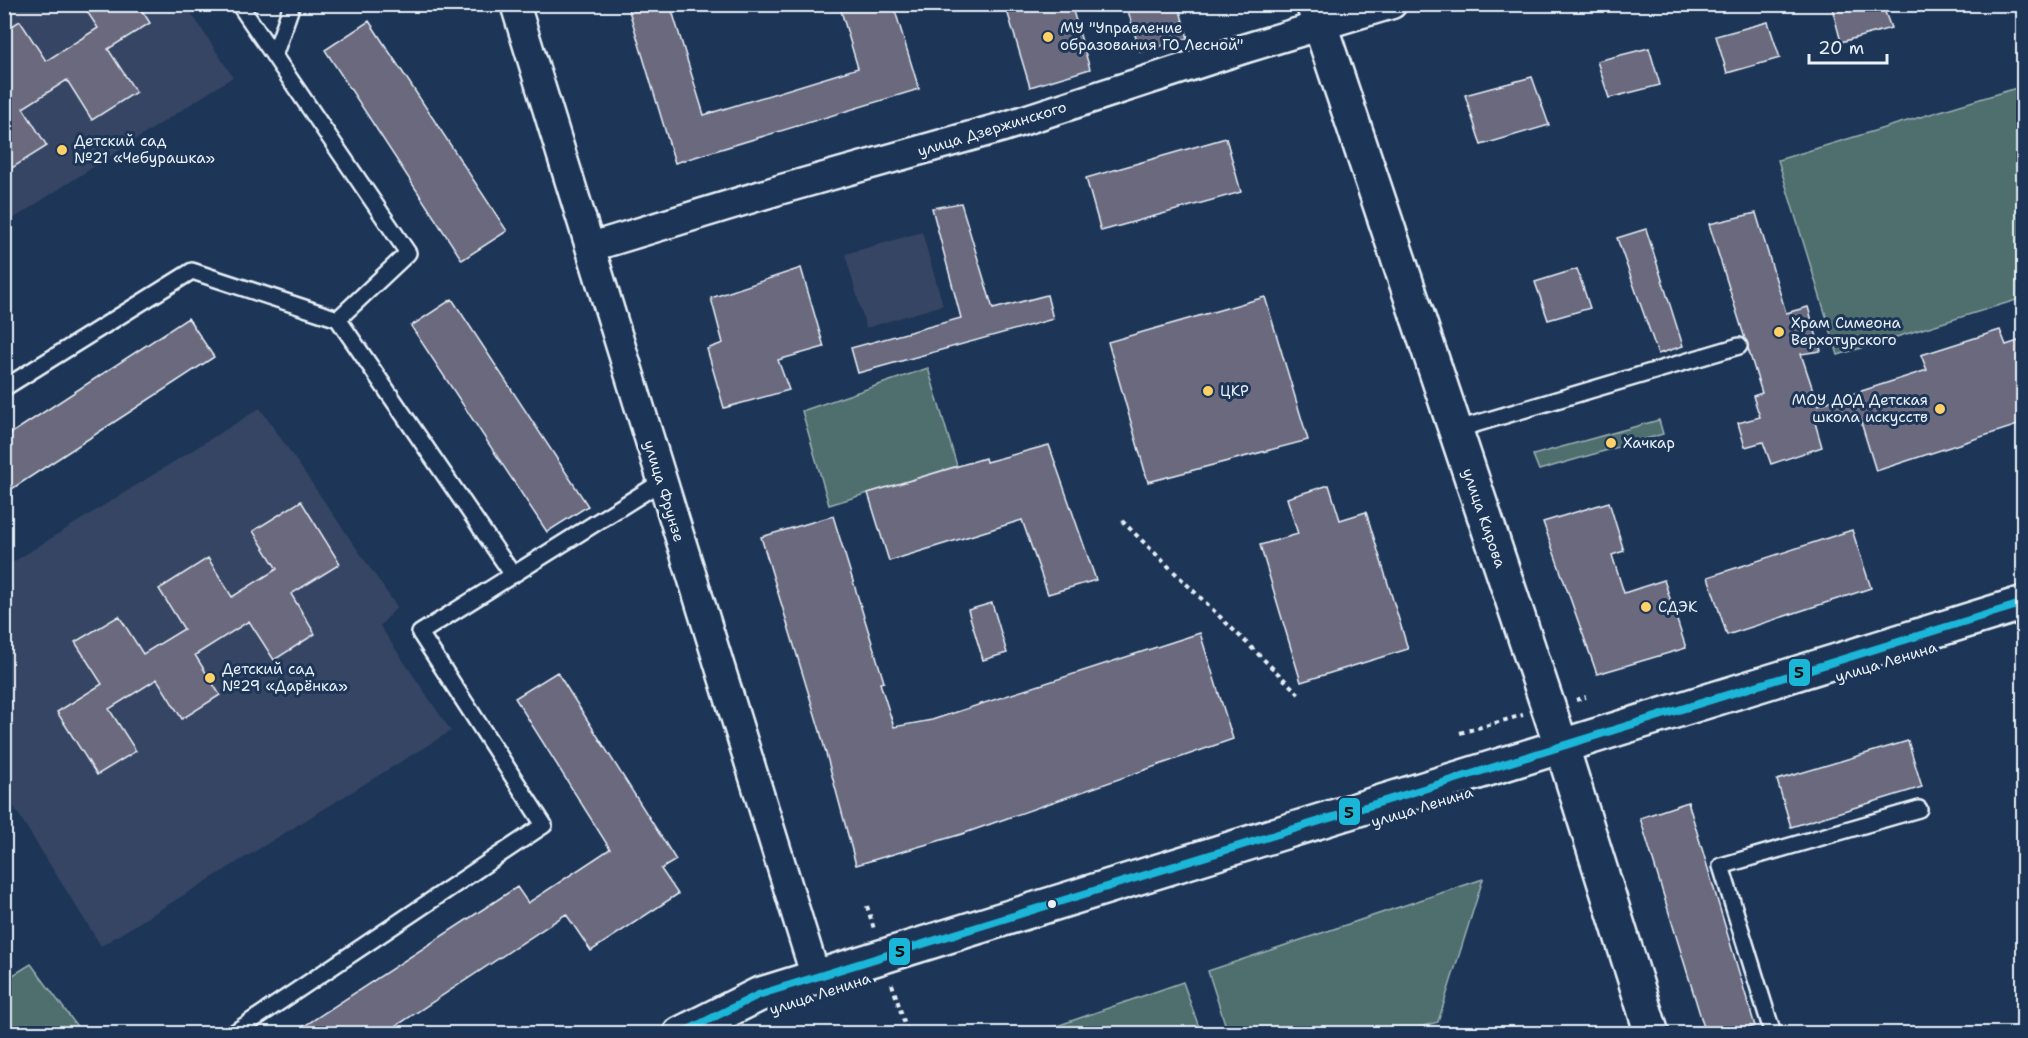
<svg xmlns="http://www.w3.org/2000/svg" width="2028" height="1038" font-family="'Shantell Sans',sans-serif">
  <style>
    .built { fill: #344563 }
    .green { fill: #4f6e6e; stroke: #9cb0b3; stroke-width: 1.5 }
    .building { fill: #6a697e; stroke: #e8f1f8; stroke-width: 1.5 }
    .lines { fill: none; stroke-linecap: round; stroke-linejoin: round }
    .service-casing { stroke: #e8f1f8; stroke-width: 20 }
    .minor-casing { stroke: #e8f1f8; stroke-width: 33 }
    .tertiary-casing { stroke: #e8f1f8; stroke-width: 38 }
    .secondary-casing { stroke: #e8f1f8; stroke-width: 38 }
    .path { stroke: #e8f1f8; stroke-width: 4; stroke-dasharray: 4.5 4.5; stroke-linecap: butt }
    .service { stroke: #1d3557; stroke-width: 15 }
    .minor { stroke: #1d3557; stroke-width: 28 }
    .tertiary { stroke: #1d3557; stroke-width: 33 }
    .secondary { stroke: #1d3557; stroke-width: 33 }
    .bus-1-casing { stroke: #1d3557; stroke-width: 12 }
    .bus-1 { stroke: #1ab6d8; stroke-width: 8 }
    .poi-dot { fill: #ffd166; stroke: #1d3557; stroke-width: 2 }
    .bus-dot { fill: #e8f1f8; stroke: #1d3557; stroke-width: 2 }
    .labels { text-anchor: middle; stroke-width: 6; stroke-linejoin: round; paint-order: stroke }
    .poi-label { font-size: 15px; fill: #e8f1f8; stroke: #1d3557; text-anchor: start }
    .street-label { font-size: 15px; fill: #e8f1f8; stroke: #1d3557 }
    .line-badge { stroke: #1d3557; stroke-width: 2 }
    .pale-badge-label { font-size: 16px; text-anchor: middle; font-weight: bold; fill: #111 }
  </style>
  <rect width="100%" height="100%" fill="#1d3557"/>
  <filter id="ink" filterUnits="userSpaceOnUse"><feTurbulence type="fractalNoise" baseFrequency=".0167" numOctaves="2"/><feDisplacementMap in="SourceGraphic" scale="12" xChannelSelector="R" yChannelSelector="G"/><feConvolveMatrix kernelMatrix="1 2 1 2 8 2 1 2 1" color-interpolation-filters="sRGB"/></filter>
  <g filter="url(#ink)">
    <path class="built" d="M 5,5 L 186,5 L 233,77 L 5,224 Z
      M 922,232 L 943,305 L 866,328 L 845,254 Z
      M 260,408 L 397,607 L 380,626 L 451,731 L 101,946 L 5,793 L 5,567 Z"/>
    <path class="green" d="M 2023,86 L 2023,298 L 1838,355 L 1778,160 Z
      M 928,368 L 957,466 L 829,505 L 802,411 Z
      M 1659,420 L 1663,434 L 1539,470 L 1533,455 Z
      M 1483,879 L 1438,1022 L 1400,1033 L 1228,1033 L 1208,971 Z
      M 31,964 L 82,1033 L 5,1033 L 5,980 Z
      M 1183,982 L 1201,1033 L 1053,1033 L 1051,1028 Z"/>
    <path class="building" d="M 82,4 L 138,4 L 150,23 L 108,49 L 136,92 L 92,120 L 67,80 L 23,108 L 47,146 L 4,173 L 4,31 L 20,21 L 46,61 L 98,28 Z
      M 627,4 L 670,4 L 704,115 L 858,68 L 839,4 L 893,4 L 919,89 L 675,163 Z
      M 1005,4 L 1071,4 L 1090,69 L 1030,87 Z
      M 1126,4 L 1178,4 L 1188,38 L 1140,52 Z
      M 1831,4 L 1882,4 L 1891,28 L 1841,42 Z
      M 369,21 L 507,231 L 462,260 L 325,50 Z
      M 1768,22 L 1780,58 L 1727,73 L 1716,36 Z
      M 1649,48 L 1660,85 L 1609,98 L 1597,61 Z
      M 1532,77 L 1549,125 L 1481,145 L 1465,95 Z
      M 1226,138 L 1241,192 L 1101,231 L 1086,178 Z
      M 961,203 L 993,309 L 1047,295 L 1053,319 L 858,373 L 851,348 L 961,318 L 932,208 Z
      M 1756,213 L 1786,313 L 1808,307 L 1821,351 L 1801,354 L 1818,405 L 1927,370 L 1921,355 L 2000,330 L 2006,345 L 2024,339 L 2024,423 L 1876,471 L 1860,419 L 1814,419 L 1822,447 L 1771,464 L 1763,442 L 1745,447 L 1738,423 L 1760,417 L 1753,396 L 1762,393 L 1709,224 Z
      M 1646,229 L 1683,346 L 1658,354 L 1617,238 Z
      M 801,268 L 824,347 L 778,360 L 789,390 L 724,408 L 707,349 L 723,343 L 711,298 Z
      M 1577,269 L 1590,308 L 1548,320 L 1535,282 Z
      M 1265,297 L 1308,440 L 1148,482 L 1108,342 Z
      M 452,299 L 588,506 L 547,532 L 411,326 Z
      M 188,318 L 214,357 L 4,494 L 4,438 Z
      M 1049,445 L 1096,580 L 1048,594 L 1022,520 L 889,561 L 868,493 L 985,458 L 986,462 Z
      M 1329,485 L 1340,520 L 1366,512 L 1408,649 L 1301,682 L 1260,545 L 1298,534 L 1287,498 Z
      M 301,501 L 340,564 L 291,594 L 315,634 L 274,660 L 249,621 L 195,655 L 220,695 L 182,719 L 157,679 L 109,709 L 136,751 L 97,775 L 57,712 L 102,684 L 75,642 L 119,616 L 143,654 L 184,629 L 159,589 L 208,558 L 232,597 L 277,569 L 253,531 Z
      M 1609,502 L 1624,551 L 1612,555 L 1624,593 L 1664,580 L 1686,648 L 1597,674 L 1543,522 Z
      M 833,516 L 884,682 L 880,683 L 894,727 L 932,720 L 1200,633 L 1233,739 L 962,834 L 856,865 L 820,731 L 761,537 Z
      M 1852,530 L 1871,588 L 1727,635 L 1708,577 Z
      M 992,603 L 1007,653 L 983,660 L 968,610 Z
      M 557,672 L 676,860 L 661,869 L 678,894 L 591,951 L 566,914 L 384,1034 L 292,1034 L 517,887 L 528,903 L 610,849 L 515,698 Z
      M 1908,741 L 1922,787 L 1791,827 L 1777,780 Z
      M 1688,802 L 1755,1026 L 1733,1034 L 1706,1034 L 1640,818 Z"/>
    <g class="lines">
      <g class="service-casing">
        <path id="service" d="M 239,4 L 408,253 L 338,319 L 513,575
          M 274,56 L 292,4
          M 4,388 L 192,271 L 338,319
          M 1455,430 L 1739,346
          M 232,1034 L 544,825 L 420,633 L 661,482
          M 1773,1034 L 1721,866 L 1919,809"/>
      </g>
      <g class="minor-casing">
        <path id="minor" d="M 515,4 C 617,328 714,654 816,978
          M 591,247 L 782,189 L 1003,127 L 1243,49 L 1392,4"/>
      </g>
      <g class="tertiary-casing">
        <path id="tertiary" d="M 1313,4 L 1567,763 L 1652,1034"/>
      </g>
      <g class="secondary-casing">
        <path id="secondary" d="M 680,1034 L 758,995 L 2024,603"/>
      </g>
      <path class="path" d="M 1122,521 L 1300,695
        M 1576,700 L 1586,697
        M 1460,733 L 1523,715
        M 867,906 L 874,929
        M 892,984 L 908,1034"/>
      <use href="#service" class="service"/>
      <use href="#minor" class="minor"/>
      <use href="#tertiary" class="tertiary"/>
      <use href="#secondary" class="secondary"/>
      <g class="bus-1-casing">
        <path id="bus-1" d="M 680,1034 L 758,995 L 2024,603"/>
      </g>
      <use href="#bus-1" class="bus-1"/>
    </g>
  </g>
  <g class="poi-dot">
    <circle cx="1048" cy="37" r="6"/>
    <circle cx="62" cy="150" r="6"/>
    <circle cx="1779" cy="332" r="6"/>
    <circle cx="1208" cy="391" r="6"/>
    <circle cx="1940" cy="409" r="6"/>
    <circle cx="1611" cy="443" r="6"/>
    <circle cx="1646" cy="607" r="6"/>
    <circle cx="210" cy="678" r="6"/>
  </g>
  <circle class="bus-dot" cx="1052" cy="904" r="5"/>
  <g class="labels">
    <g class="poi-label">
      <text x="1060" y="33">МУ "Управление<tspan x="1060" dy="17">образования ГО Лесной"</tspan></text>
      <text x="74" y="146">Детский сад<tspan x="74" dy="17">№21 «Чебурашка»</tspan></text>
      <text x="1791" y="328">Храм Симеона<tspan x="1791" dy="17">Верхотурского</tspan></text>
      <text x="1220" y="396">ЦКР</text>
      <text x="1928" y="405" text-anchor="end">МОУ ДОД Детская<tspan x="1928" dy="17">школа искусств</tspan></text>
      <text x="1623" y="448">Хачкар</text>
      <text x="1658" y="612">СДЭК</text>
      <text x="222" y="674">Детский сад<tspan x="222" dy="17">№29 «Дарёнка»</tspan></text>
    </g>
    <g class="street-label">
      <text transform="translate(992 129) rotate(-17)" y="5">улица Дзержинского</text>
      <text transform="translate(664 491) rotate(73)" y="5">улица Фрунзе</text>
      <text transform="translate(1484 518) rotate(71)" y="5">улица Кирова</text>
      <text transform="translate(1886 662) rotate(-17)" y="5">улица Ленина</text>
      <text transform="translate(1422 807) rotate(-17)" y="5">улица Ленина</text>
      <text transform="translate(820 994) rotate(-18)" y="5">улица Ленина</text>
    </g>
  </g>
  <g class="line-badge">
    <rect x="1788" y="658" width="23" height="29" rx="6" fill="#1ab6d8"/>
    <rect x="1338" y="797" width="23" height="29" rx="6" fill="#1ab6d8"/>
    <rect x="888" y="937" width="23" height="29" rx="6" fill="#1ab6d8"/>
  </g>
  <g class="pale-badge-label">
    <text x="1799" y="678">5</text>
    <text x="1349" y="818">5</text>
    <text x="900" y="957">5</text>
  </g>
  <rect width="2028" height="1038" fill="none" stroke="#1d3557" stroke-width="24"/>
  <rect x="12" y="12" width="2004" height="1014" fill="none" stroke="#e8f1f8" stroke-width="2" filter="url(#ink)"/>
  <path d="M1809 54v9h78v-9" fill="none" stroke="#e8f1f8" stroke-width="3"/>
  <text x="1818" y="54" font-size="18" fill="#e8f1f8" stroke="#1d3557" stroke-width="4.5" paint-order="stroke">20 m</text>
</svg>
